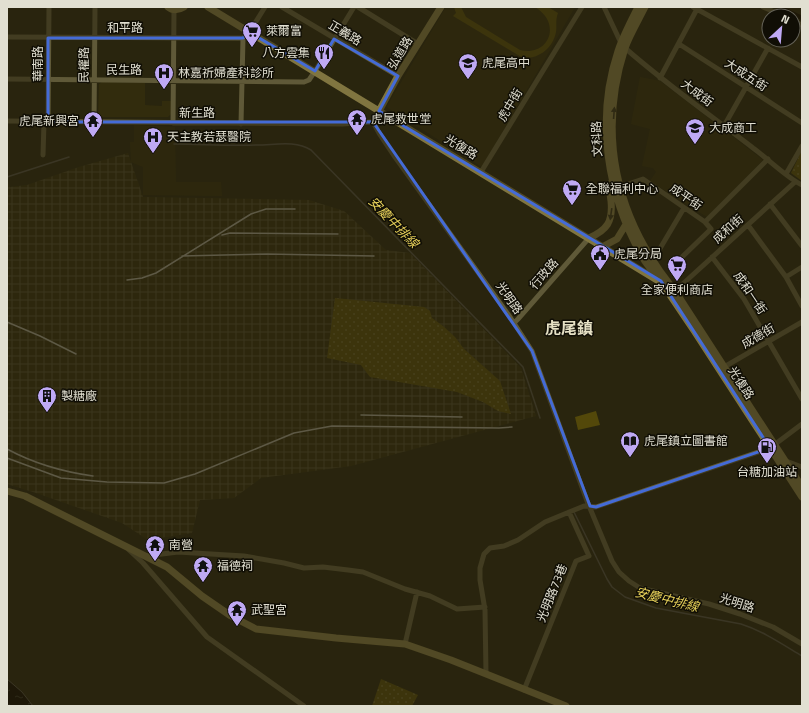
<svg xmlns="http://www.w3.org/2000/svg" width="809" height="713" font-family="'Titillium Web','Noto Sans TC',sans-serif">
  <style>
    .built { fill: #322c0d }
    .industrial { fill: url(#industrial-grid) }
    .grass { fill: url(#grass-dots) }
    .pitch { fill: #53480a }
    .water { fill: url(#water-ripples); stroke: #4f4b3f }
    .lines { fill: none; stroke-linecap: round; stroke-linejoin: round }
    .stream { stroke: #4f4b3f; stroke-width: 1.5 }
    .canal { stroke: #110b00; stroke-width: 4.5 }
    .street { stroke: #5f5938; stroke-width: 5 }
    .secondary { stroke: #807540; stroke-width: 7 }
    .rail { stroke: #9b9887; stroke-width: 1.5 }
    .oneway { fill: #37321a }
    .marked { fill: none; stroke: #446bd7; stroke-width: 3; stroke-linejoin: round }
    .labels { text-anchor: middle; stroke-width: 3; stroke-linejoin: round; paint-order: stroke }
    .street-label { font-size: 12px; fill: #e1dfd1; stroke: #100e05 }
    .poi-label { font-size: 12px; fill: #e1dfd1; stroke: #100e05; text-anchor: start }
    .water-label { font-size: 13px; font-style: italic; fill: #e5cf59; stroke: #100e05 }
    .district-label { font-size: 16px; font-weight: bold; fill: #e6e1c5; stroke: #100e05 }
  </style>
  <defs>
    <pattern id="industrial-grid" width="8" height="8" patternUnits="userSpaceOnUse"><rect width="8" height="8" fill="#322c0d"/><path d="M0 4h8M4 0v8" fill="none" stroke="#4f4a2f"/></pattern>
    <pattern id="grass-dots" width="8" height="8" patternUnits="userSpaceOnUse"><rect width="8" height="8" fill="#53480a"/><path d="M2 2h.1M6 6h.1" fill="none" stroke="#6b622d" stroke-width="1.8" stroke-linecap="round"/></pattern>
    <pattern id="water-ripples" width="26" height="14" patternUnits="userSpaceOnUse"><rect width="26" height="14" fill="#110b00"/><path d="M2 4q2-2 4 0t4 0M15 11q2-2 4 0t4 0" fill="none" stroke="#332e24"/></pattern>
  </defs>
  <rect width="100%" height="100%" fill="#29250e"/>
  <path class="built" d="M 446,7 L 575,7 L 482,167 L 388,108 L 387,106 Z
    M 640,77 L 660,81 L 763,160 L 707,217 L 650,181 L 656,172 L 653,168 L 642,166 L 650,129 L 631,124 Z
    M 102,82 L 145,83 L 145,105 L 162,106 L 162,101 L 171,101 L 171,114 L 168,117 L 103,117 L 98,115 L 99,84 Z
    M 134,125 L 175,127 L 176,182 L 221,182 L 222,196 L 143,195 L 143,167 L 131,162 L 130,142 L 134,142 Z"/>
  <path class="industrial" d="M 128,153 L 143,197 L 309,200 L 344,211 L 386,250 L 410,253 L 521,368 L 536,416 L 351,466 L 261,478 L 234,498 L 200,500 L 192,533 L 148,540 L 122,523 L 36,493 L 7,484 L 7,180 L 10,187 L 27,185 L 79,167 Z"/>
  <path class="grass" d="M 802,150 L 802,181 L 791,173 Z
    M 335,298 L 424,307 L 430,311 L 432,318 L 443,326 L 455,337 L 464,349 L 500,381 L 511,414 L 498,411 L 483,402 L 457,392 L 370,377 L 361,365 L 327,358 Z
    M 381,679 L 418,695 L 412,706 L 372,706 Z"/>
  <path class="pitch" d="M 454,7 L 461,7 L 466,17 L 520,50 C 548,57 563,24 535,7 L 548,7 L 558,13 C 555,21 557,25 556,32 C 553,48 539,59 523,58 L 453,16 L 456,13 Z
    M 596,411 L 600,425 L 578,430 L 575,417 Z"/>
  <path class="water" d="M 7,679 L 22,692 L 33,706 L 7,706 Z"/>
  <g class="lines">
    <path class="stream" d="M 174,144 C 201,144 229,146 257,145 C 275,145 295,140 311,150 L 523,367 L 540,418
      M 7,177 L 69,157
      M 574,512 L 607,579 L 612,587 L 625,597 L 656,608 L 741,624 C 763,631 782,644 802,656"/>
    <path class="canal" d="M 779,7 L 802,18"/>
    <path class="street" d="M 282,7 L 398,76
      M 358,7 L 418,44
      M 604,7 L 621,43 L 625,48 C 666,84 710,115 753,148 C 767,158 787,178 802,185
      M 693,7 L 802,67
      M 763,7 L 784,16
      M 793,21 L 802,25
      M 7,37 L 243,38
      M 679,44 L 802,123
      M 660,78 L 697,9
      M 7,79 L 304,82 L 309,80 L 315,71 L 354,7
      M 7,121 L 342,124 L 373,122 L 379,111
      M 48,122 L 49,7
      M 373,122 L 379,133 L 395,157 L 510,317 L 532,351 L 587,501 L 612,561 L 619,572 L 629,581 L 640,588 L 709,604 L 740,614 L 773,627 L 802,644
      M 94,123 L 95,7
      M 173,123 L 174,10
      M 241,124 L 243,38 L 252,28 L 265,7
      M 724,126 L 768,48
      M 43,155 L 44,122
      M 481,172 L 582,7
      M 786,174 L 802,146
      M 619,187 L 643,179 L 705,222 L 711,229 L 680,259
      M 770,204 L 802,246
      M 705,222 L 768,159
      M 748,225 L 786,277 L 802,306
      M 712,257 L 744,299 L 802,399
      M 652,262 L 684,208
      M 786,277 L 802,267
      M 675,291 L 795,182
      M 514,323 L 518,319 L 589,238
      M 724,367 L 802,322
      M 786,461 L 802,467
      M 129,550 L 143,563 L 207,637 L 304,706
      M 146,556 L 178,552 L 244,556 L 284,563 L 304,568 L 323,567 L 348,570 L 363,572 L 405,589 L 430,596 L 457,609 L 485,607
      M 405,644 L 417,592
      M 486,674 L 485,610 L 480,580 L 480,568 L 484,554 L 490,548 L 504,546 L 518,540 L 545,522 L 584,506 L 596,507 L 770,448 L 802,424
      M 524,690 L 576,561 L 589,556 L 569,512"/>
    <path class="secondary" d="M 168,7 C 173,11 179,10 184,7
      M 208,7 L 675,291 L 802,487
      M 638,7 C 631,21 623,36 618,51 C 595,120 607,196 643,258 C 648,267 656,274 661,282 C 673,299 684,316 695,332 C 731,387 766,442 802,497
      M 645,7 C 638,21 630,34 625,48 C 597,135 616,216 671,286
      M 379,111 L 398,76 L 441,7
      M 589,238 C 607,230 613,222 611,201 C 610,195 609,189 611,183
      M 602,247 L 617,239 L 628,221
      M 7,491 L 25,496 L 167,567 L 202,596 L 231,616 L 256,629 L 336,638 L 405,644 L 451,660 L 566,706"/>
    <path class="rail" d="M 222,235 L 230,233 L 338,234
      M 182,256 L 267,254 L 374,256
      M 127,280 L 142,278 L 156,273 L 251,214 L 266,209 L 295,209
      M 7,322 L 40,336 L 76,354
      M 361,415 L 462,417
      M 7,449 C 33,463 64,472 93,476
      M 7,458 L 61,478 L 107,482 L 164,483 L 195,474 L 294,433 L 332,426 L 499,428 L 512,427"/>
  </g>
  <defs><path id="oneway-solid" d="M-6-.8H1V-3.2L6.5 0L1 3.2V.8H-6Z"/></defs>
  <g class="oneway">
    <use href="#oneway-solid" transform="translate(614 113) rotate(-86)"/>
    <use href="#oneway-solid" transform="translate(611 214) rotate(98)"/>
  </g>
  <path d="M0 0H809V713H0ZM 249,32 L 315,71 L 334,39 L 398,76 L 379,111 L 661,281 L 770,448 L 596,507 L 590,506 L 532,351 L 373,122 L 48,122 L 48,38 L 243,38 Z" fill="#29250e" fill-opacity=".55" fill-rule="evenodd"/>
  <path class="marked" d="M 249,32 L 315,71 L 334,39 L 398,76 L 379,111 L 661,281 L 770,448 L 596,507 L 590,506 L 532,351 L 373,122 L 48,122 L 48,38 L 243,38 Z"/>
  <defs>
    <g id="supermarket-pin" transform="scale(1)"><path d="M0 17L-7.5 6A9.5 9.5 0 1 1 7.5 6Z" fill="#bfa9f4" stroke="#100e05"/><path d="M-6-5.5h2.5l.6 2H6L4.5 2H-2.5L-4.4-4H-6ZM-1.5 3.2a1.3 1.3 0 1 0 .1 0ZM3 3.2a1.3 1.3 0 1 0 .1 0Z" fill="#111"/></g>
    <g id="restaurant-pin" transform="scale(1)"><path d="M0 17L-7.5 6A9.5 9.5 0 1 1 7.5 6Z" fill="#bfa9f4" stroke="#100e05"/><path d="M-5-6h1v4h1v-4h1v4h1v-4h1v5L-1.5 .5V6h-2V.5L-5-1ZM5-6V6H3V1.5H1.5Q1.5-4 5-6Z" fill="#111"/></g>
    <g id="school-pin" transform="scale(1)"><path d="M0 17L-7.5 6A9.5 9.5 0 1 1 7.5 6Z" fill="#bfa9f4" stroke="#100e05"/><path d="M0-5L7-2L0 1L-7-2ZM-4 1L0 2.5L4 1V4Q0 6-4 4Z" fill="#111"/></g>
    <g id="hospital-pin" transform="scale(1)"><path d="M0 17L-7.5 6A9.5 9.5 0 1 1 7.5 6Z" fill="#bfa9f4" stroke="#100e05"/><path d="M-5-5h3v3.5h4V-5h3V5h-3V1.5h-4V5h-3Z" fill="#111"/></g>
    <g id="temple-pin" transform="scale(1)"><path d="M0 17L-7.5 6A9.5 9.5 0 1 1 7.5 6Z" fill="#bfa9f4" stroke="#100e05"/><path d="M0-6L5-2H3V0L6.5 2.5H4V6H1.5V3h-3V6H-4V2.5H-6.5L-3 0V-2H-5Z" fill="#111"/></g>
    <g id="civic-pin" transform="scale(1)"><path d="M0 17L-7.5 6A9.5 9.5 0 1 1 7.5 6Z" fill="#bfa9f4" stroke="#100e05"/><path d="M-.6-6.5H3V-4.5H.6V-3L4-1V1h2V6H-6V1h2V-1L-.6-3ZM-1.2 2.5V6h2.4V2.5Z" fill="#111"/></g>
    <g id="building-pin" transform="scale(1)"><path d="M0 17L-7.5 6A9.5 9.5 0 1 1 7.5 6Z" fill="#bfa9f4" stroke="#100e05"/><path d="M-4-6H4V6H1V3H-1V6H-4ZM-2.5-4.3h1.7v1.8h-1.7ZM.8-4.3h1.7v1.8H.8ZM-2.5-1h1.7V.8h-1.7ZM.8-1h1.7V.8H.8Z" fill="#111"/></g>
    <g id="library-pin" transform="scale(1)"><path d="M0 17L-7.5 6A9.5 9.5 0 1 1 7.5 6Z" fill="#bfa9f4" stroke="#100e05"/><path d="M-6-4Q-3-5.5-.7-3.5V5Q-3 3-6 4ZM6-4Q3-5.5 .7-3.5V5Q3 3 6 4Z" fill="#111"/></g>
    <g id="fuel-pin" transform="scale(1)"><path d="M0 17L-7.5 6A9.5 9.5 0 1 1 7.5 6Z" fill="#bfa9f4" stroke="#100e05"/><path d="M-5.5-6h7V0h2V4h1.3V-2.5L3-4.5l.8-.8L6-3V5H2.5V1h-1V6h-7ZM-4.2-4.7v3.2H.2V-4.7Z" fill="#111"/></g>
  </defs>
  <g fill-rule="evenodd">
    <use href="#supermarket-pin" x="252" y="31"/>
    <use href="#restaurant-pin" x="324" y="53"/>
    <use href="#school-pin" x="468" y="63"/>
    <use href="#hospital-pin" x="164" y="73"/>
    <use href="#temple-pin" x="357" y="119"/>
    <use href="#temple-pin" x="93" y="121"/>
    <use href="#school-pin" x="695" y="128"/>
    <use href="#hospital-pin" x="153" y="137"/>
    <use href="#supermarket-pin" x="572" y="189"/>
    <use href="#civic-pin" x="600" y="254"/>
    <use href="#supermarket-pin" x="677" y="265"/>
    <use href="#building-pin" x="47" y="396"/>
    <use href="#library-pin" x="630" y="441"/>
    <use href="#fuel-pin" x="767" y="447"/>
    <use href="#temple-pin" x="155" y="545"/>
    <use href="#temple-pin" x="203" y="566"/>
    <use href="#temple-pin" x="237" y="610"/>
  </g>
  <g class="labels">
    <g class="street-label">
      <text x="125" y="32">和平路</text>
      <text transform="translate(345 33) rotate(31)" y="4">正義路</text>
      <text transform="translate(400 53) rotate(-59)" y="4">弘道路</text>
      <text transform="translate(38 64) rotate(-90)" y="4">華南路</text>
      <text transform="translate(84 65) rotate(-89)" y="4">民權路</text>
      <text x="124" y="74">民生路</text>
      <text transform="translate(746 75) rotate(33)" y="4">大成五街</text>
      <text transform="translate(697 93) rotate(37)" y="4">大成街</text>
      <text transform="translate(510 105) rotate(-59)" y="4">虎中街</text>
      <text x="197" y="117">新生路</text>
      <text transform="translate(597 139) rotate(-92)" y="4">文科路</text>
      <text transform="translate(461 147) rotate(31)" y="4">光復路</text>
      <text transform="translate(686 197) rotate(35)" y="4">成平街</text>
      <text transform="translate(728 229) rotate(-42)" y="4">成和街</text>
      <text transform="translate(544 274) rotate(-49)" y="4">行政路</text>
      <text transform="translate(750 293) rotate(56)" y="4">成和一街</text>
      <text transform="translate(509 298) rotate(55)" y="4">光明路</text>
      <text transform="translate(758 336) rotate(-30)" y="4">成德街</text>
      <text transform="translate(741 383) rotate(57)" y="4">光復路</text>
      <text transform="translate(552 593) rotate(-68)" y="4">光明路73巷</text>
      <text transform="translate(737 603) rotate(18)" y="4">光明路</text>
    </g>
    <g class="poi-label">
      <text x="266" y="35">萊爾富</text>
      <text x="310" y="57" text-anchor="end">八方雲集</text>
      <text x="482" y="67">虎尾高中</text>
      <text x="178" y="77">林嘉祈婦產科診所</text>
      <text x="371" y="123">虎尾救世堂</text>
      <text x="79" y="125" text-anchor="end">虎尾新興宮</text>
      <text x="709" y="132">大成商工</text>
      <text x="167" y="141">天主教若瑟醫院</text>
      <text x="586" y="193">全聯福利中心</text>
      <text x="614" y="258">虎尾分局</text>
      <text x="677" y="294" text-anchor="middle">全家便利商店</text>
      <text x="61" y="400">製糖廠</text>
      <text x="644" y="445">虎尾鎮立圖書館</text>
      <text x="767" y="476" text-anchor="middle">台糖加油站</text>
      <text x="169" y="549">南營</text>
      <text x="217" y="570">福德祠</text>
      <text x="251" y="614">武聖宮</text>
    </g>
    <g class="water-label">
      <text transform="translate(394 222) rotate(46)" y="5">安慶中排線</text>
      <text transform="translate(667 599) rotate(14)" y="5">安慶中排線</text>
    </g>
    <g class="district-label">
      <text x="569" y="334">虎尾鎮</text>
    </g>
  </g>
  <rect width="809" height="713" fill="none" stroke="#e1dfd1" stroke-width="16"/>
  <g transform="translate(781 28) rotate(26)"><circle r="19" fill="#100e05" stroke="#646257"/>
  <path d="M0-3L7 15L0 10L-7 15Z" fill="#bfa9f4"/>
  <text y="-6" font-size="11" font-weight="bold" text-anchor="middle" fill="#e1dfd1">N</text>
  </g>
</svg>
